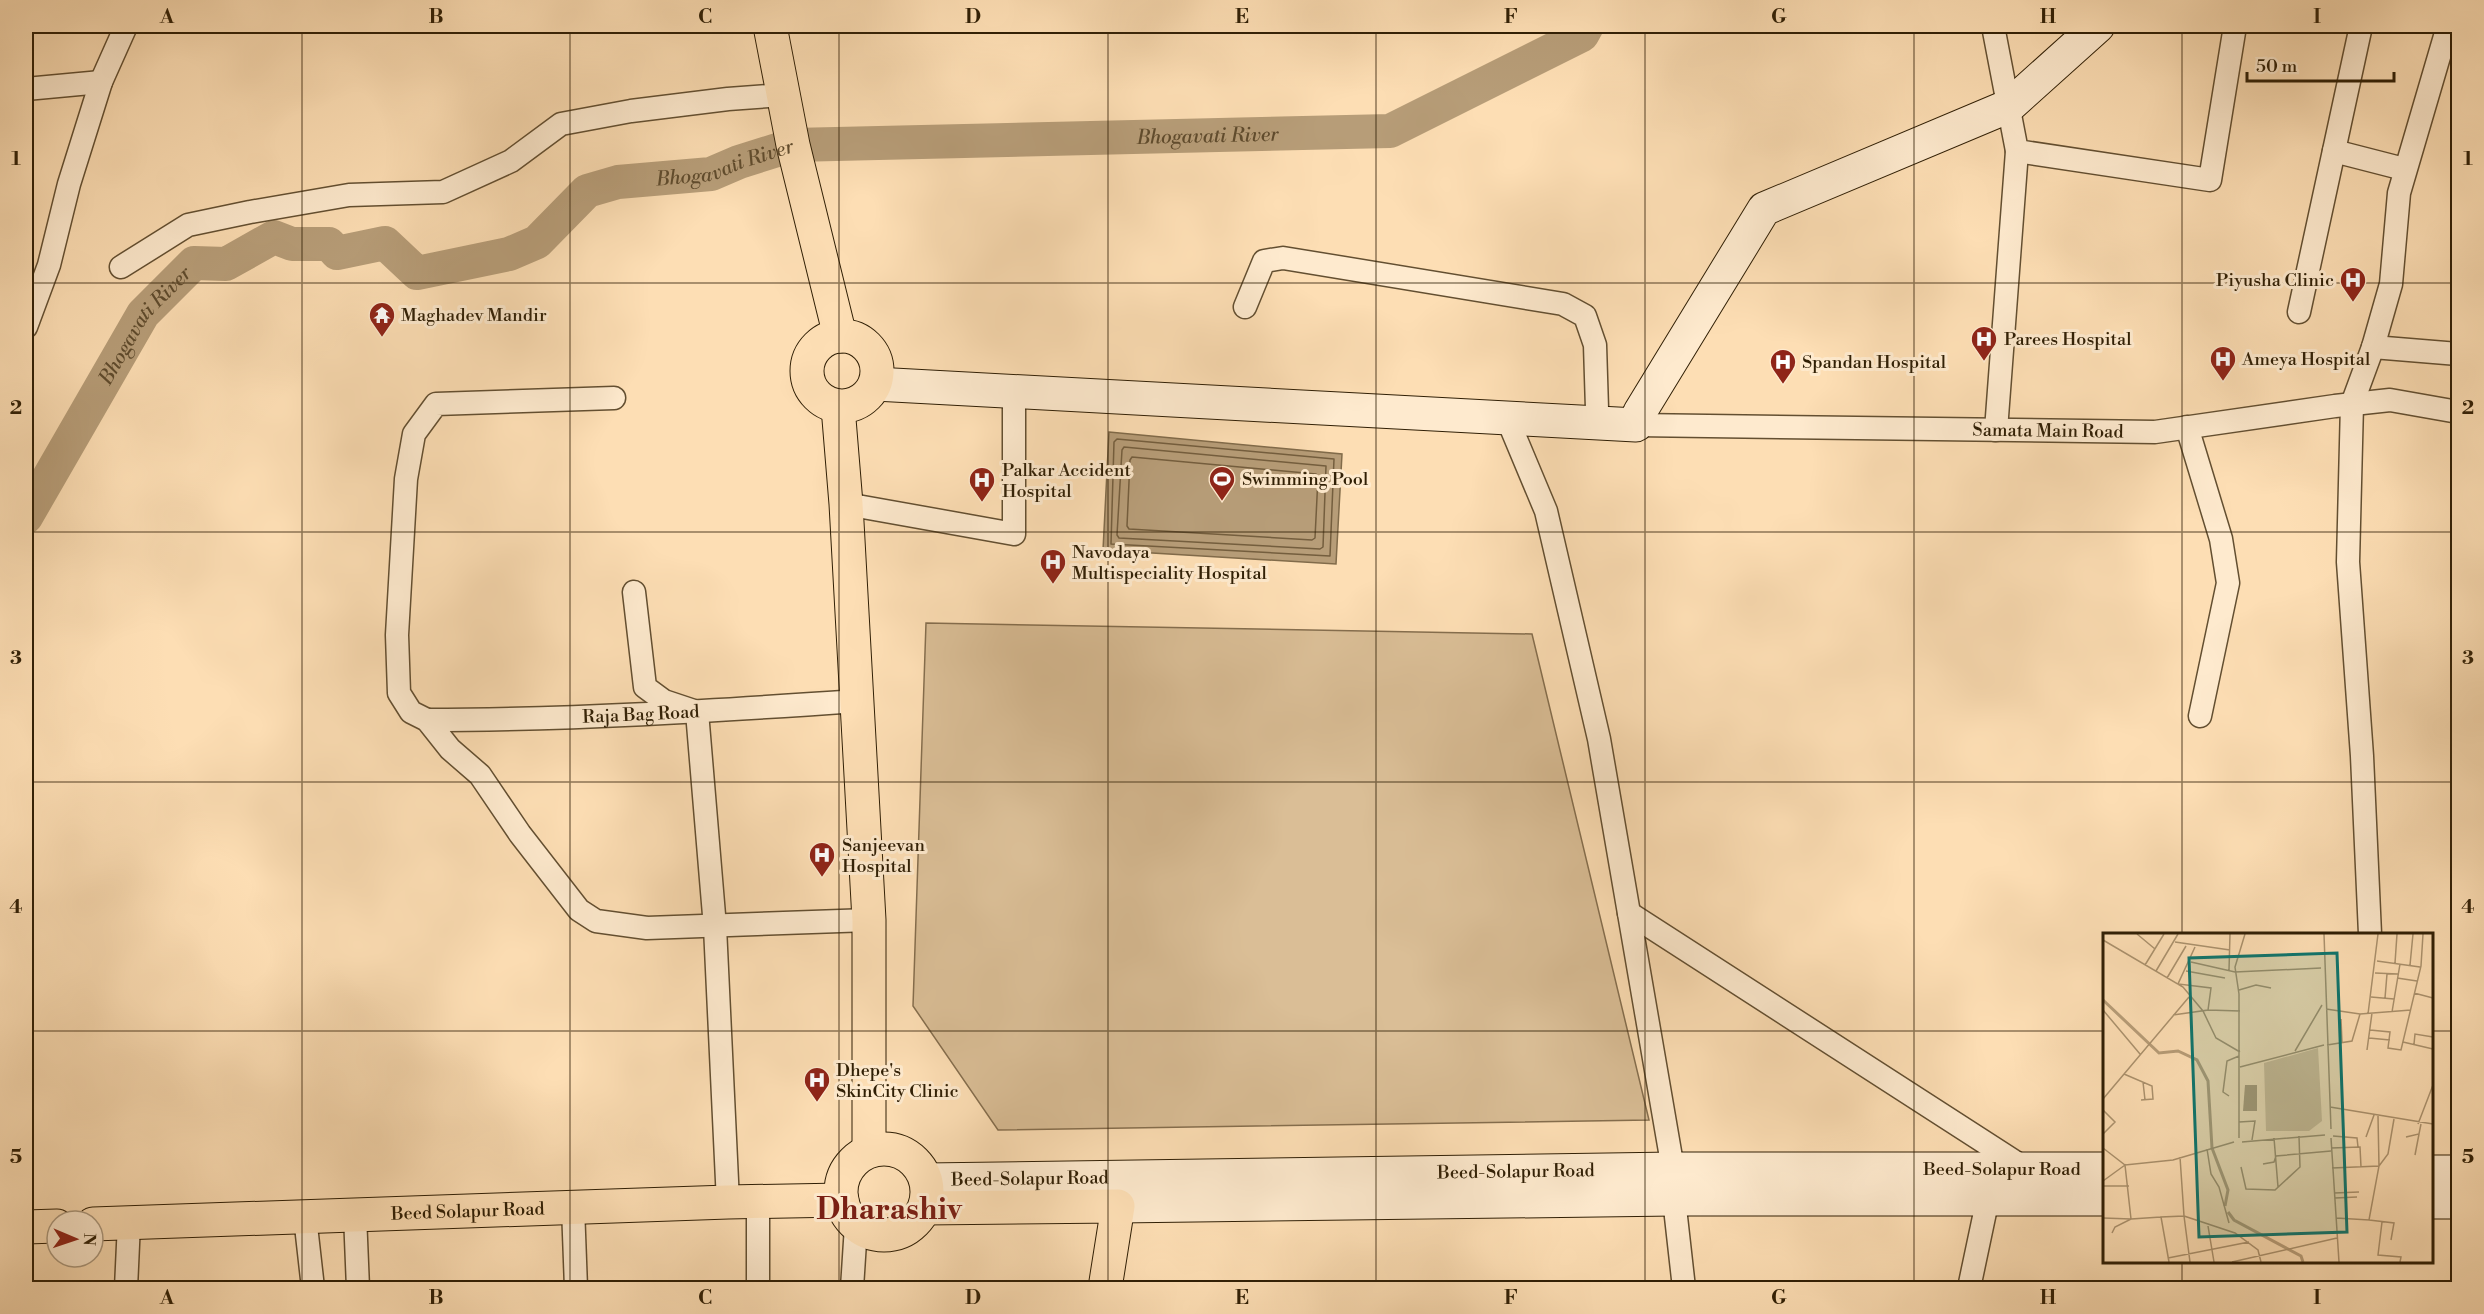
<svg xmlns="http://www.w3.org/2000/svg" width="2484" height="1314" font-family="'Libre Bodoni',serif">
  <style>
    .green { fill: #dabe96; stroke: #856e4e; stroke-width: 1.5 }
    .water { fill: #b79d78; stroke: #816b4a; stroke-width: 1.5 }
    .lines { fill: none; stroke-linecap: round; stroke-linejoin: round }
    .shore { stroke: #745e3e; stroke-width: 1.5 }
    .river { stroke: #b79d78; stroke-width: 34 }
    .street-casing { stroke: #634f31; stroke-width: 25 }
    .secondary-casing { stroke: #301f05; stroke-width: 35 }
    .primary-casing { stroke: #301f05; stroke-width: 35 }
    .street { stroke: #feeace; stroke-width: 22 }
    .secondary { stroke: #feeace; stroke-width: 33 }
    .primary { stroke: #fddeb4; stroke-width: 33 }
    .grid { fill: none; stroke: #301f05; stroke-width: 1.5; stroke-opacity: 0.55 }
    .labels { text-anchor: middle; stroke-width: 6; stroke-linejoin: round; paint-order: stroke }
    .poi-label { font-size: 18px; fill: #301f05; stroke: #feeace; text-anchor: start }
    .street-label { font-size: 18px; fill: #301f05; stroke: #feeace }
    .water-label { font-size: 20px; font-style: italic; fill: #5f4b2d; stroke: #feeace }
    .town-label { font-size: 30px; font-weight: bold; fill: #7a1f14; stroke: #feeace }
    .inset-river { fill: none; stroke: #b79d78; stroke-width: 3 }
    .inset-road { fill: none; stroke: #ab926e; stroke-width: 1.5 }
    .view { fill: #0f766e; fill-opacity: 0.15; stroke: #0f766e; stroke-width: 3 }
    .inset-edge { fill: none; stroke: #301f05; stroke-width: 3 }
    .neatline { fill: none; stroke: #301f05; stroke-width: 2 }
    .grid-label { font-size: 20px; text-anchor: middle; font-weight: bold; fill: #301f05 }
  </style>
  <rect width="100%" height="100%" fill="#fddeb4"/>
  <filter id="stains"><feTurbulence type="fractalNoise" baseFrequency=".00333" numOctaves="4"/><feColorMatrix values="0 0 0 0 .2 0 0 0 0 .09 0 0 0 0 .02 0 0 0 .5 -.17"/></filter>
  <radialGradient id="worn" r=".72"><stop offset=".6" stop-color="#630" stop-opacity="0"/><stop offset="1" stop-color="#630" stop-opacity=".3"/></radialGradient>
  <path class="green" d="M 926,623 L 1532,634 L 1649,1120 L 998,1130 L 913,1006 Z"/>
  <path class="water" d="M 1109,432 L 1342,454 L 1336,564 L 1103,550 Z"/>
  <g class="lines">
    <path class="shore" d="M 1117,439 L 1334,459 L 1330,556 L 1111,544 L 1114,442 Z
      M 1124,447 L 1326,466 L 1323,547 L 1320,549 L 1119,538 L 1117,535 L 1122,450 Z
      M 1132,457 L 1316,474 L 1318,477 L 1315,538 L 1312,540 L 1129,529 L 1127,526 L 1130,460 Z"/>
    <path class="river" id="s1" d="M 26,517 L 143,314 L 194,263 L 226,264 L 274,237 L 292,244 L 329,244 L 337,253 L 385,243 L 417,273 L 509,254 L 537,242 L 587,191 L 618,182 L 711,174 L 739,162 L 793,145 L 1390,131 L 1582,35 L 1587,26"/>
    <g class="street-casing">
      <g id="street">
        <path d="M 1993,26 L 2017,151 L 2210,180 L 2235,26"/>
        <path d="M 26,89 L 101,82"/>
        <path d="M 2334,151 L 2404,169"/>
        <path d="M 121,267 L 188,225 L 250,212 L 349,195 L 443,192 L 511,161 L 561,124 L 631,111 L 728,99 L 783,95"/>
        <path d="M 1245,307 L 1264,261 L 1283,258 L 1563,304 L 1585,316 L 1595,345 L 1597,409"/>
        <path d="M 2299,312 L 2361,26"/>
        <path d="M 26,327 L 49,265 L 69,184 L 101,82 L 126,26"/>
        <path d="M 2373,347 L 2458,354"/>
        <path d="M 614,398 L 436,404 L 414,434 L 406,479 L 397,635 L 399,693 L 411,712 L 427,720 L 450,749 L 480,775 L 520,834 L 579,910 L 596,921 L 647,928 L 869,920"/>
        <path d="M 1507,418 L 1546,511 L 1599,739 L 1673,1169"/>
        <path id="s2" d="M 1636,425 L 2155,432 L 2335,406 L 2390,400 L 2458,412"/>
        <path d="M 2187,427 L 2221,539 L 2228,583 L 2200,716"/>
        <path d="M 1996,430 L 2017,151"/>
        <path d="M 846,504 L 1014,534 L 1014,390"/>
        <path d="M 634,592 L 645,687 L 664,701 L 697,712 L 715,927 L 728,1202"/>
        <path id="s3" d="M 427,720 C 570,720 713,711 857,701"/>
        <path d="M 1629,913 L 2026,1169"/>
        <path d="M 2370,934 L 2362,756 L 2348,562 L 2352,404 L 2373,347 L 2391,284 L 2399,193 L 2448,26"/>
        <path d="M 1674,1199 L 1684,1288"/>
        <path d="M 758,1201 L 758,1288"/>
        <path d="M 573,1207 L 576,1288"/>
        <path d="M 355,1215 L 358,1288"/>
        <path d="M 305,1217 L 313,1288"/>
        <path d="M 126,1288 L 129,1223"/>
        <path d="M 852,1288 L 856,1226"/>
        <path d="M 1969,1288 L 1988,1198"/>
      </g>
    </g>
    <g class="secondary-casing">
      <g id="secondary">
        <path d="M 875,384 L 1636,425 L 1640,412 L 1764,209 L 2009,106 L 2098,26"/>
        <path d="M 2432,1172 L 2458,1172"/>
        <path id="s4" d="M 926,1180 L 1673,1169 L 2104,1169"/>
        <path d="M 2432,1202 L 2458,1202"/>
        <path d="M 1118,1206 L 1674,1199 L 2104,1199"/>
      </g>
    </g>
    <g class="primary-casing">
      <g id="primary">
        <path d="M 770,26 L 793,145 L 840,336"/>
        <circle cx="842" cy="371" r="35"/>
        <path d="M 838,407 L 846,504 L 869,920 L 869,1151"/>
        <circle cx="884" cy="1192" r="43"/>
        <path d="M 925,1208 L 1118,1206 L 1105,1288"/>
        <path id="s5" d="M 93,1224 L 728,1202 L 842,1200"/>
        <path d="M 26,1227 L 57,1226"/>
      </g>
    </g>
    <use href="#street" class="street"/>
    <use href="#secondary" class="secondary"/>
    <use href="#primary" class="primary"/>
  </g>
  <path class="grid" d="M 302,26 L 302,1288M 570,26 L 570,1288M 839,26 L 839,1288M 1108,26 L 1108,1288M 1376,26 L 1376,1288M 1645,26 L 1645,1288M 1914,26 L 1914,1288M 2182,26 L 2182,934M 26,283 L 2458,283M 26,532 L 2458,532M 26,782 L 2458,782M 26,1031 L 2104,1031M 2432,1031 L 2458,1031M 2182,1262 L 2182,1288"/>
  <defs>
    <g id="hospital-pin" transform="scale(1.35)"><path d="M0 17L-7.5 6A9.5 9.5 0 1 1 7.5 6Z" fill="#8f2418" stroke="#feeace"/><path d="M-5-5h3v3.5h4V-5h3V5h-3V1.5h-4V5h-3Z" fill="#fff"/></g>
    <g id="temple-pin" transform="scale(1.35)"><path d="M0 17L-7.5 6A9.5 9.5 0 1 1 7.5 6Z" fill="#8f2418" stroke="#feeace"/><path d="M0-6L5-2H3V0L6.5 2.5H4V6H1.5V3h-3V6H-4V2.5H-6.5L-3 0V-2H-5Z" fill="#fff"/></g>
    <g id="stadium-pin" transform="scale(1.35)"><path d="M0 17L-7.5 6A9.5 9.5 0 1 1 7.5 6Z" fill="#8f2418" stroke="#feeace"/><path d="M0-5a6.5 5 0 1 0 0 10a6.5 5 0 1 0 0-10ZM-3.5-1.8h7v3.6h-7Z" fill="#fff"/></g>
  </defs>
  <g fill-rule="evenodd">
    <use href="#hospital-pin" x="2353" y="280"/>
    <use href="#temple-pin" x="382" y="315"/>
    <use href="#hospital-pin" x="1984" y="339"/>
    <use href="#hospital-pin" x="2223" y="359"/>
    <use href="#hospital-pin" x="1783" y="362"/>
    <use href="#stadium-pin" x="1222" y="479"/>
    <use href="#hospital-pin" x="982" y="480"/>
    <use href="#hospital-pin" x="1053" y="562"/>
    <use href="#hospital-pin" x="822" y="855"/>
    <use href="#hospital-pin" x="817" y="1080"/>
  </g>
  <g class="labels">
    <g class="poi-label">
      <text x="2334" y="286" text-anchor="end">Piyusha Clinic</text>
      <text x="401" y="321">Maghadev Mandir</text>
      <text x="2004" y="345">Parees Hospital</text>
      <text x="2242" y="365">Ameya Hospital</text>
      <text x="1802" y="368">Spandan Hospital</text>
      <text x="1002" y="476">Palkar Accident<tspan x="1002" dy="21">Hospital</tspan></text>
      <text x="1242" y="485">Swimming Pool</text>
      <text x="1072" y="558">Navodaya<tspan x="1072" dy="21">Multispeciality Hospital</tspan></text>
      <text x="842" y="851">Sanjeevan<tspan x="842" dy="21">Hospital</tspan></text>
      <text x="836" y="1076">Dhepe's<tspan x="836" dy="21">SkinCity Clinic</tspan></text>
    </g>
    <g class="street-label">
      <text dy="6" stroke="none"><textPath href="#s2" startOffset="412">Samata Main Road</textPath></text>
      <text dy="6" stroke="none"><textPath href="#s3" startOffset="214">Raja Bag Road</textPath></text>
      <text dy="6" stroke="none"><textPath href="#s4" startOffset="1076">Beed-Solapur Road</textPath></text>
      <text dy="6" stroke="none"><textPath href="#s4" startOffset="590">Beed-Solapur Road</textPath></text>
      <text dy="6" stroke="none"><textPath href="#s4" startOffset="104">Beed-Solapur Road</textPath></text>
      <text dy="6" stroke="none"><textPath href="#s5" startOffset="375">Beed Solapur Road</textPath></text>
    </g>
    <g class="water-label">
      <text dy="7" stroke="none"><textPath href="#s1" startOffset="1378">Bhogavati River</textPath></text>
      <text dy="7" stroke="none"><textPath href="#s1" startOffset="892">Bhogavati River</textPath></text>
      <text dy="7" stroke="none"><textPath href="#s1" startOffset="226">Bhogavati River</textPath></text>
    </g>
    <g class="town-label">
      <text x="889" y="1219">Dharashiv</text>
    </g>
  </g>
  <g transform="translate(2103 933)">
    <rect width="330" height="330" fill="#fddeb4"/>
    <path d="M 215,115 L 219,188 L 206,198 L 163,198 L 161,130 Z" fill="#dabe96"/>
    <path d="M 142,152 L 154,152 L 154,178 L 140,178 Z" fill="#b79d78"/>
    <path class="inset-river" d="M 0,67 L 56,120 L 75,118 L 94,127 L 105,148 L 109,215 L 125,257 L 122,273M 125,279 L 131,287 L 198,323 L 200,329"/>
    <path class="inset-road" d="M 34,1 L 52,16M 221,1 L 228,196M 0,7 L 80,54 L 100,78 L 113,105 L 137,119M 72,9 L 127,17M 274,28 L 317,34M 88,29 L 132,39 L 218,35M 292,30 L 294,1M 42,32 L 61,1M 307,32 L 310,1M 126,37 L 127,1M 53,38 L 75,1M 83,38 L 122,45M 272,40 L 295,41M 64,45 L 83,13M 294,45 L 314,48M 136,57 L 153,52 L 168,55M 311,60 L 330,65M 268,64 L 291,66M 282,65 L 284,41M 223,76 L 257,81 L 308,77M 0,77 L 37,121M 105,77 L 137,78M 289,79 L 297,31M 265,81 L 275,1M 70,82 L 105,77 L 108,55 L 75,51 L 92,14M 238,86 L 239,109M 267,97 L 287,99 L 285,115 L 298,117 L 318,33 L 320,1M 266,105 L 287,107M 300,109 L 330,116M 311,111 L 312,101 L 330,104M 224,112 L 249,108 L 257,81M 264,117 L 269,80M 192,118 L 219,72M 137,134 L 221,112M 21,141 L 49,153 L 50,166 L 38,167M 40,149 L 42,167M 126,163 L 120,159 L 124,128 L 136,123M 0,166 L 86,64M 227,174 L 330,191M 0,177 L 12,189 L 0,201M 136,189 L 152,188 L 149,207M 315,191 L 330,152M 230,203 L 254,205 L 255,214M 263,204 L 271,182M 303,204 L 316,201 L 318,191M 136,205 L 136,61 L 132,34 L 142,1M 171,205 L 175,254M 228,205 L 236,329M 139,209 L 222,202M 0,215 L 22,232 L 70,227 L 131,209M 228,215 L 257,214 L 258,234M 104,216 L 108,241 L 116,254 L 126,290M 312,222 L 316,201M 160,231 L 171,229 L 173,223 L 228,218M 138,234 L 143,256 L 172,257 L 197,234 L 196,203M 229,235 L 276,233 L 285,221 L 291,186M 0,248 L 22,232 L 28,286 L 0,285M 0,253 L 26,253M 231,260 L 256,259M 232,265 L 254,264M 81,283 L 132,300 L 155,317 L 158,329M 81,283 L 87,329M 233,285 L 266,287 L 276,233 L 275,183M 266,287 L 291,290 L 288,307M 279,289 L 275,322 L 298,324 L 297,329M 105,293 L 111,329M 9,300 L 12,294 L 28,286 L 58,284M 65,325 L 146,309M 66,329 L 58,284 L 81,283 L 77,224M 129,329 L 234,305"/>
    <path class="view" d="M 234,20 L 244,299 L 96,304 L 86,25 Z"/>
    <rect width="330" height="330" class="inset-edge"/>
  </g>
  <rect width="2484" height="1314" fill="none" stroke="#fddeb4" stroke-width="66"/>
  <g transform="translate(75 1239) rotate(92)"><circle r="28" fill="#feeace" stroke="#ac997e" stroke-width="1.5"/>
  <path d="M0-4.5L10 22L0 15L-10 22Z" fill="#8f2418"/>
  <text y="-9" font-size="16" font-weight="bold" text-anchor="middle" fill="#301f05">N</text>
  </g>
  <path d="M2247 72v9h147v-9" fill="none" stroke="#301f05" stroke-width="3"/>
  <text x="2256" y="72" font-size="18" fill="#301f05" stroke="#feeace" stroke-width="4.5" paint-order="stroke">50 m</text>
  <rect x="33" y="33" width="2418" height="1248" class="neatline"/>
  <g class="grid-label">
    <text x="167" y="23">A</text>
    <text x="436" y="23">B</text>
    <text x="705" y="23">C</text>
    <text x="973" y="23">D</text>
    <text x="1242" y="23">E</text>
    <text x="1511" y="23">F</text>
    <text x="1779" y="23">G</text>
    <text x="2048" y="23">H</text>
    <text x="2317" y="23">I</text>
    <text x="16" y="165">1</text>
    <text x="2468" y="165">1</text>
    <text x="16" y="414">2</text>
    <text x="2468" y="414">2</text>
    <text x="16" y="664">3</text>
    <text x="2468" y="664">3</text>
    <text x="16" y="913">4</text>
    <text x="2468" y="913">4</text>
    <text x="16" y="1163">5</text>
    <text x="2468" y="1163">5</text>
    <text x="167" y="1304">A</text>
    <text x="436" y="1304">B</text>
    <text x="705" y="1304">C</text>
    <text x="973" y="1304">D</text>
    <text x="1242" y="1304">E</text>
    <text x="1511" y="1304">F</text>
    <text x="1779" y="1304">G</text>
    <text x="2048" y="1304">H</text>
    <text x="2317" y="1304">I</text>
  </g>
  <rect width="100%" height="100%" filter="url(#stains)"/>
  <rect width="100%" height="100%" fill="url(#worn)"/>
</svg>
